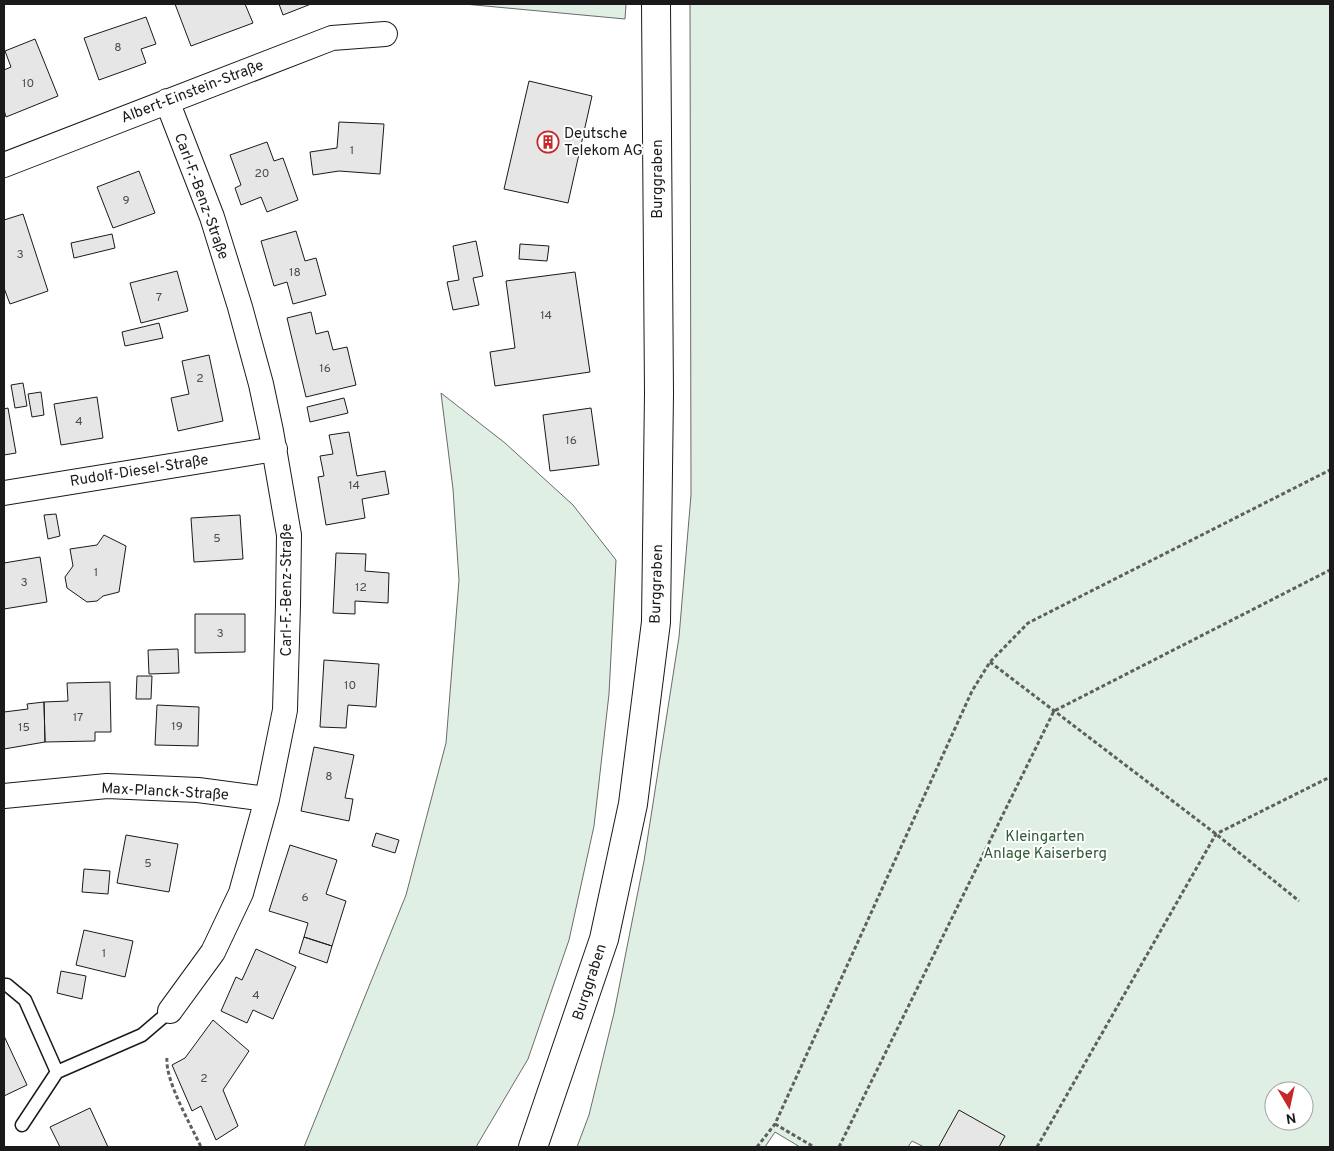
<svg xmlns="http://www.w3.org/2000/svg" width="1334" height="1151" font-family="Overpass,sans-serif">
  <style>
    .green { fill: #e0efe3; stroke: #6a6a6a; fill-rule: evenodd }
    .building { fill: #e6e6e6; stroke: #1a1a1a }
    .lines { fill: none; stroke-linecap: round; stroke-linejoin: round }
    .lane-casing { stroke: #1a1a1a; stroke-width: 15 }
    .street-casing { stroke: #1a1a1a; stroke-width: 26 }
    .secondary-casing { stroke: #1a1a1a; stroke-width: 30 }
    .path { stroke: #5f5f5f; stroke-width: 3; stroke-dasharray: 4 2.5; stroke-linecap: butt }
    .lane { stroke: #fff; stroke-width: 12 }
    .street { stroke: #fff; stroke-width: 24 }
    .secondary { stroke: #fff; stroke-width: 28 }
    .labels { text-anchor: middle; stroke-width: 4; stroke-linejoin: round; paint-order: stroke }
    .number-label { font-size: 12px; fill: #4d4d4d }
    .street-label { font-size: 15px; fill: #1a1a1a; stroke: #fff }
    .poi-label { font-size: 15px; fill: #1a1a1a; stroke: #fff; text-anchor: start }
    .park-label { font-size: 15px; fill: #2b5a34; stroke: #fff }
  </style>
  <rect width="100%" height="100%" fill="#fff"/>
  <path class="green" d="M 464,4 L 626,4 L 625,19 Z
    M 690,4 L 1330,4 L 1330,1147 L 924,1147 L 912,1141 L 908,1147 L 800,1147 L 775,1132 L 765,1147 L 577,1147 L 589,1115 L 614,1013 L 644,861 L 679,637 L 691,495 ZM 1274,1091 L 1304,1091 L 1304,1121 L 1274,1121 Z
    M 441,393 L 505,443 L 573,505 L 616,560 L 609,694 L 594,826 L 569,940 L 528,1059 L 476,1147 L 304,1147 L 406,895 L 446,743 L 459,580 L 453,489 Z"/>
  <path class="building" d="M 175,4 L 245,4 L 253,23 L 191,46 Z
    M 279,4 L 311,4 L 283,15 Z
    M 146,17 L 156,44 L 141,49 L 146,63 L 99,80 L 84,38 Z
    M 35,39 L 58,96 L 6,117 L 4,110 L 4,70 L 11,67 L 5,51 Z
    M 529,81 L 592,96 L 568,203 L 504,189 Z
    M 339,122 L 384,124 L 380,174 L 339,171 L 313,175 L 310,152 L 337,148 Z
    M 267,142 L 274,161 L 283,158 L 298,200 L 267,212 L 261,197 L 241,205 L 235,188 L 241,185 L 230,155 Z
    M 139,171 L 155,213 L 113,228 L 97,187 Z
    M 23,214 L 48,291 L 10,304 L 4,288 L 4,220 Z
    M 296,231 L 305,261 L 316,258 L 326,295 L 293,304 L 287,282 L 274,286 L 261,241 Z
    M 112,234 L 115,248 L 74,258 L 71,243 Z
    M 476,241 L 483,276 L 473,278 L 479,305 L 453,310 L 447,282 L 459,280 L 453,246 Z
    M 520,244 L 549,246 L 547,261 L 519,259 Z
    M 177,271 L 188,311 L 141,323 L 130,283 Z
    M 575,272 L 590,372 L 495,386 L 490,352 L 515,348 L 506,281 Z
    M 311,312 L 316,334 L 328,331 L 333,350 L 347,347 L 356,385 L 306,397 L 287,318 Z
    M 159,323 L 163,338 L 125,346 L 122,332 Z
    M 209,355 L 223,421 L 178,431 L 171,398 L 189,394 L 182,361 Z
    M 23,383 L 27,406 L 15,408 L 11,385 Z
    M 41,392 L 44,415 L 32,417 L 28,394 Z
    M 97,397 L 103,438 L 61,445 L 54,404 Z
    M 344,398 L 348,413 L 310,422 L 307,407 Z
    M 8,408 L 16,453 L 4,455 L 4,409 Z
    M 591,408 L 599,465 L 550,471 L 543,415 Z
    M 349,432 L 357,476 L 385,471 L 389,494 L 362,499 L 365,518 L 326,525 L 318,477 L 324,476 L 320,456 L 333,454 L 329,435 Z
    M 56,514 L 60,536 L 48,539 L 44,515 Z
    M 240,515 L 243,559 L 194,562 L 191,518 Z
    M 104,535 L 126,546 L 119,592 L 103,596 L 97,601 L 87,602 L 67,588 L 65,577 L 73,566 L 70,549 L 97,545 Z
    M 336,553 L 366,554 L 365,571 L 389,573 L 388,603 L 355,601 L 355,614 L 333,613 Z
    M 40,557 L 47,602 L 4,609 L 4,563 Z
    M 195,614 L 245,614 L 245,652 L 195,653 Z
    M 178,649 L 179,673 L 149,674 L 148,650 Z
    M 324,660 L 379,664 L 376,707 L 348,705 L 346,728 L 320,727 Z
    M 137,676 L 152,676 L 151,699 L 136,699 Z
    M 110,682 L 111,732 L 95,732 L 95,741 L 45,742 L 44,702 L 68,701 L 67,683 Z
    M 44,702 L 45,742 L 4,749 L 4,712 L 28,709 L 27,704 Z
    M 157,705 L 199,707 L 198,746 L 155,745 Z
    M 314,747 L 354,755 L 345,798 L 353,799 L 349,821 L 301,811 Z
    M 376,833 L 399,840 L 395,853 L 372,846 Z
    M 126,835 L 178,844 L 169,892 L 117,883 Z
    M 290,845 L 337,860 L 326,894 L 346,901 L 332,946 L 304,937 L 308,923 L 269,911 Z
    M 84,869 L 110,871 L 108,894 L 82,892 Z
    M 84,930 L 133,941 L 125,977 L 76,965 Z
    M 304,937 L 332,946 L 327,963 L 299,953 Z
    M 256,949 L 296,967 L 273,1019 L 253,1010 L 247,1023 L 221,1011 L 236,977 L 242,980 Z
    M 61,971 L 86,976 L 82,999 L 57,993 Z
    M 213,1020 L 249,1051 L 223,1090 L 238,1126 L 216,1140 L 201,1106 L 192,1111 L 172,1065 L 185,1058 Z
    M 4,1036 L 27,1085 L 4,1096 Z
    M 90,1108 L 108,1147 L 60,1147 L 50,1127 Z
    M 959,1110 L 1005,1136 L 999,1147 L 942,1147 L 939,1146 Z"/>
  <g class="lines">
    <g class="lane-casing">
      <path id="lane" d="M 4,985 L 7,985 L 25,1000 L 57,1072
        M 22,1125 L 57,1072 L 142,1035 L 170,1011"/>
    </g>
    <g class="street-casing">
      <path id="street" d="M 167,101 L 212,217 L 240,307 L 261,384 L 271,431 L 289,535 L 288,605 L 285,710 L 267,799 L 241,893 L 213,952 L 170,1011
        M 4,165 L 332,38 L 385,34
        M 4,493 L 275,449
        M 4,796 L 107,786 L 198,790 L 267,799"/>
    </g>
    <g class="secondary-casing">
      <path id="secondary" d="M 533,1147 L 604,939 L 633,804 L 656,622 L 659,393 L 656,4"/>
    </g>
    <path class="path" d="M 990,662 L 1216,834 L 1299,901
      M 167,1058 C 165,1081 191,1125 201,1147
      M 775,1124 L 814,1147
      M 757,1147 L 775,1124 L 972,691 L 990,662 L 1028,623 L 1330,470
      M 839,1147 L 1054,711 L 1330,570
      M 1037,1147 L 1216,834 L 1330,777"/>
    <use href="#lane" class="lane"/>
    <use href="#street" class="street"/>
    <use href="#secondary" class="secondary"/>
  </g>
  <defs>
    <g id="building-ring" transform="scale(1.125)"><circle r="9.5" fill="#fff" stroke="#c62828" stroke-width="1.5"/><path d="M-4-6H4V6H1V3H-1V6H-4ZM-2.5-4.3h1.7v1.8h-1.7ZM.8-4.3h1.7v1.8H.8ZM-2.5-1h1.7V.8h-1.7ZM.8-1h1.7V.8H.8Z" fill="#c62828"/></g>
  </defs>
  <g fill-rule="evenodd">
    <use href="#building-ring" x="548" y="142"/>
  </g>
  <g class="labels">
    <g class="number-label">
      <text x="118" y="51">8</text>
      <text x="28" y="87">10</text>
      <text x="352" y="154">1</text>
      <text x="262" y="177">20</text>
      <text x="126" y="204">9</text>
      <text x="20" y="258">3</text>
      <text x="295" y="276">18</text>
      <text x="159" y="301">7</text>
      <text x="546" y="319">14</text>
      <text x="325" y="372">16</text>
      <text x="200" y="382">2</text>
      <text x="79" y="425">4</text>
      <text x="571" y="444">16</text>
      <text x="354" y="489">14</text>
      <text x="217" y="542">5</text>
      <text x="96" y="576">1</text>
      <text x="24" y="586">3</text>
      <text x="361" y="591">12</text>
      <text x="220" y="637">3</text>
      <text x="350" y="689">10</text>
      <text x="78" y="721">17</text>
      <text x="177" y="730">19</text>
      <text x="24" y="731">15</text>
      <text x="329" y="780">8</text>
      <text x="148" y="867">5</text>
      <text x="305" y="901">6</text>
      <text x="104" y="957">1</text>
      <text x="256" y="999">4</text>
      <text x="204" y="1082">2</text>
    </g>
    <g class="street-label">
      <text transform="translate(192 91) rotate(-21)" y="5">Albert-Einstein-Straße</text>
      <text transform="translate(657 179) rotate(-90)" y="5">Burggraben</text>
      <text transform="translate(202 196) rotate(70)" y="5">Carl-F.-Benz-Straße</text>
      <text transform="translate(139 470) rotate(-9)" y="5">Rudolf-Diesel-Straße</text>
      <text transform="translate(656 584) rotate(-88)" y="5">Burggraben</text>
      <text transform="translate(286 590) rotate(-90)" y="5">Carl-F.-Benz-Straße</text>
      <text transform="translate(165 791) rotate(3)" y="5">Max-Planck-Straße</text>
      <text transform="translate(589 982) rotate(-72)" y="5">Burggraben</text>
    </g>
    <g class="poi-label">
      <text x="564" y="138">Deutsche<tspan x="564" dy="17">Telekom AG</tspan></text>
    </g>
    <g class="park-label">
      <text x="1045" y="841">Kleingarten<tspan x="1045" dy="17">Anlage Kaiserberg</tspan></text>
    </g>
  </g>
  <rect width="1334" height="1151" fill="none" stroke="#1a1a1a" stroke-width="10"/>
  <g transform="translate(1289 1106) rotate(171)"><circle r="24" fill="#ffffff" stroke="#a3a3a3"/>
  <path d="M0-4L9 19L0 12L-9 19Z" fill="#c62828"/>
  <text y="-8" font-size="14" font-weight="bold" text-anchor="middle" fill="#1a1a1a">N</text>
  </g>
</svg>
